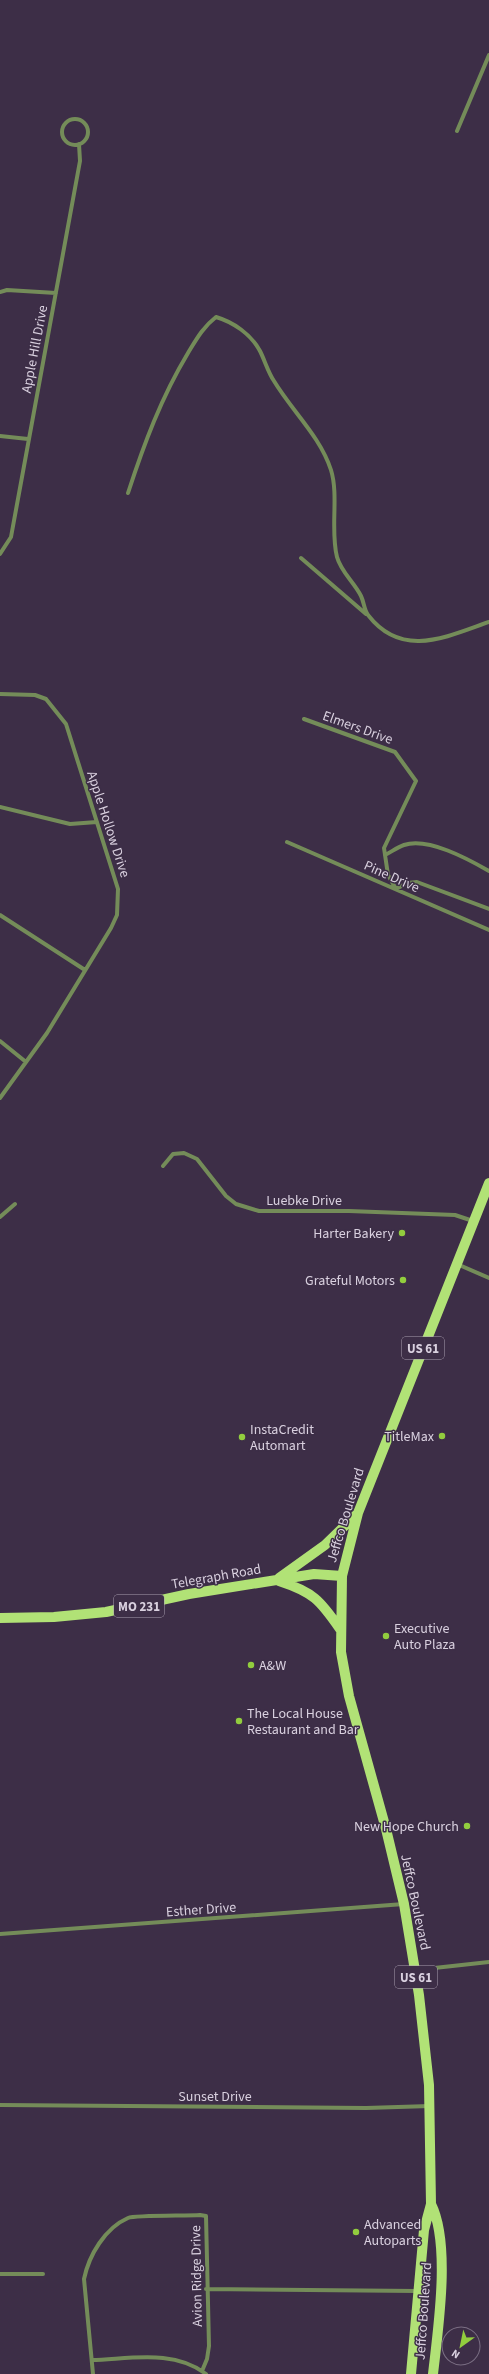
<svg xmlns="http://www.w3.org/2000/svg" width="489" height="2374" font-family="'Source Sans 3',sans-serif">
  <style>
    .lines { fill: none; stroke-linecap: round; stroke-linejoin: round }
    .minor { stroke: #748c59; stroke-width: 4 }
    .primary { stroke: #b1e276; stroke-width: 10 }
    .poi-dot { fill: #92cd3e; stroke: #3d2e47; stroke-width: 1.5 }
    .labels { text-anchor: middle; stroke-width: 3; stroke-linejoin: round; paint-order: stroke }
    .shield { fill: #3d2e47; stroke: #aa9fb1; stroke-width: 1 }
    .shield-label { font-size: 13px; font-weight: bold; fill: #d9d0df }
    .street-label { font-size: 14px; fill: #d9d0df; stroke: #3d2e47 }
    .poi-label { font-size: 14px; fill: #d9d0df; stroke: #3d2e47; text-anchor: start }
  </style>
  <rect width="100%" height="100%" fill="#3d2e47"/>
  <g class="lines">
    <path class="minor" d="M62 132a13 13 0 1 1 26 0a13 13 0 1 1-26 0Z
      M 457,131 L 489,55
      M 0,292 L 7,290 L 56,293
      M 0,436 L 28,439
      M 128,493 C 144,444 161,398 188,353 C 196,340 203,327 216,317 C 233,322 251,334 260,351 C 265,361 268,372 274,381 C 292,411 320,436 331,470 C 339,496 330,530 337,557 C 341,572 354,582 361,596 C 364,602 364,610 368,615 C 402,659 446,637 489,622
      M 0,554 L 11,537 L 80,161 L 79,144
      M 301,558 L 366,614
      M 0,694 L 35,695 L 46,699 L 66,724 L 118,889 L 117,915 L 111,928 L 47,1033 L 0,1098
      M 304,719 L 395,752 L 416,781 L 384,848 L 388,875 L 396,889 L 407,883 L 417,882 L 489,909
      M 0,807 L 70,824 L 97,822
      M 287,842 L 489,930
      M 385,855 C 391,852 398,847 404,845 C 428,837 468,859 489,871
      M 0,915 L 85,970
      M 0,1041 L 26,1062
      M 163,1166 L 173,1154 L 184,1153 L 197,1159 L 226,1196 L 236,1204 L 259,1211 L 349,1211 L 455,1215 L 473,1221
      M 0,1217 L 15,1204
      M 457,1264 L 489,1278
      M 0,1934 L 404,1904
      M 416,1970 L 489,1962
      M 0,2105 L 366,2108 L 430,2106
      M 0,2274 L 43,2274
      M 206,2289 L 417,2291
      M 92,2360 C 130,2359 174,2349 206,2374
      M 93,2374 L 84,2279 C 89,2255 105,2228 128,2218 C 136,2215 187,2216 200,2215 L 206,2216 L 209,2346 L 207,2359 L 202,2371"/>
    <path class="primary" d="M 279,1578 L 325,1545 L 356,1515
      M 279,1581 C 313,1592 320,1600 340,1629
      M 0,1618 L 54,1617 L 106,1612 L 189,1594 L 314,1574 L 342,1576
      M 431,2204 C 451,2244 438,2329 433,2374
      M 411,2374 L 424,2230 L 431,2204 L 429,2085 L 419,1995 L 404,1904 L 386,1829 L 349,1696 L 341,1652 L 342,1576 L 358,1513 L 489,1183"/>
  </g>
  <g class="poi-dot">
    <circle cx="402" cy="1233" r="4"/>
    <circle cx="403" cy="1280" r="4"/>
    <circle cx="442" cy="1436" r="4"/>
    <circle cx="242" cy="1437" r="4"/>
    <circle cx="386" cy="1636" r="4"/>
    <circle cx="251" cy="1665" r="4"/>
    <circle cx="239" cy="1721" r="4"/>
    <circle cx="467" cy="1826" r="4"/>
    <circle cx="356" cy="2232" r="4"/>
  </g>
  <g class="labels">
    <g class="shield">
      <rect x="402" y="1337" width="42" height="22" rx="3"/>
      <rect x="114" y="1595" width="50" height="22" rx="3"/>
      <rect x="395" y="1966" width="42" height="22" rx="3"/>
    </g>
    <g class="shield-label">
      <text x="423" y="1353">US 61</text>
      <text x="139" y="1611">MO 231</text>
      <text x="416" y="1982">US 61</text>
    </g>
    <g class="street-label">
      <text transform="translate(34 349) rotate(-79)" y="5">Apple Hill Drive</text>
      <text transform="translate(358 727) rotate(20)" y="5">Elmers Drive</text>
      <text transform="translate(109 824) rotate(72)" y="5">Apple Hollow Drive</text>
      <text transform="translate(392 876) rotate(24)" y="5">Pine Drive</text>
      <text x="304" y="1205">Luebke Drive</text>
      <text transform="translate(345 1515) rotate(-73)" y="5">Jeffco Boulevard</text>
      <text transform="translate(216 1576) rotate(-10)" y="5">Telegraph Road</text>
      <text transform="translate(416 1902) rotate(78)" y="5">Jeffco Boulevard</text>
      <text transform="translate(201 1909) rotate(-4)" y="5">Esther Drive</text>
      <text x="215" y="2101">Sunset Drive</text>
      <text transform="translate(196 2276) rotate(-91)" y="5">Avion Ridge Drive</text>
      <text transform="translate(423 2311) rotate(-86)" y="5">Jeffco Boulevard</text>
    </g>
    <g class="poi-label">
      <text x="394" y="1238" text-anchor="end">Harter Bakery</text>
      <text x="395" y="1285" text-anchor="end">Grateful Motors</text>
      <text x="250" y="1434">InstaCredit<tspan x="250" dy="16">Automart</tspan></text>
      <text x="434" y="1441" text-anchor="end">TitleMax</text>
      <text x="394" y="1633">Executive<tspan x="394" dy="16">Auto Plaza</tspan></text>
      <text x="259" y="1670">A&amp;W</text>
      <text x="247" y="1718">The Local House<tspan x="247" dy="16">Restaurant and Bar</tspan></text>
      <text x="459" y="1831" text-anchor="end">New Hope Church</text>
      <text x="364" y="2229">Advanced<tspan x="364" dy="16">Autoparts</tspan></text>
    </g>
  </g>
  <g transform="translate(461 2346) rotate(213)"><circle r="19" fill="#3d2e47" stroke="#7b6f84"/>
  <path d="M0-3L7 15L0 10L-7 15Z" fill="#92cd3e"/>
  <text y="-6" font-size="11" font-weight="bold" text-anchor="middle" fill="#d9d0df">N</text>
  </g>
</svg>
